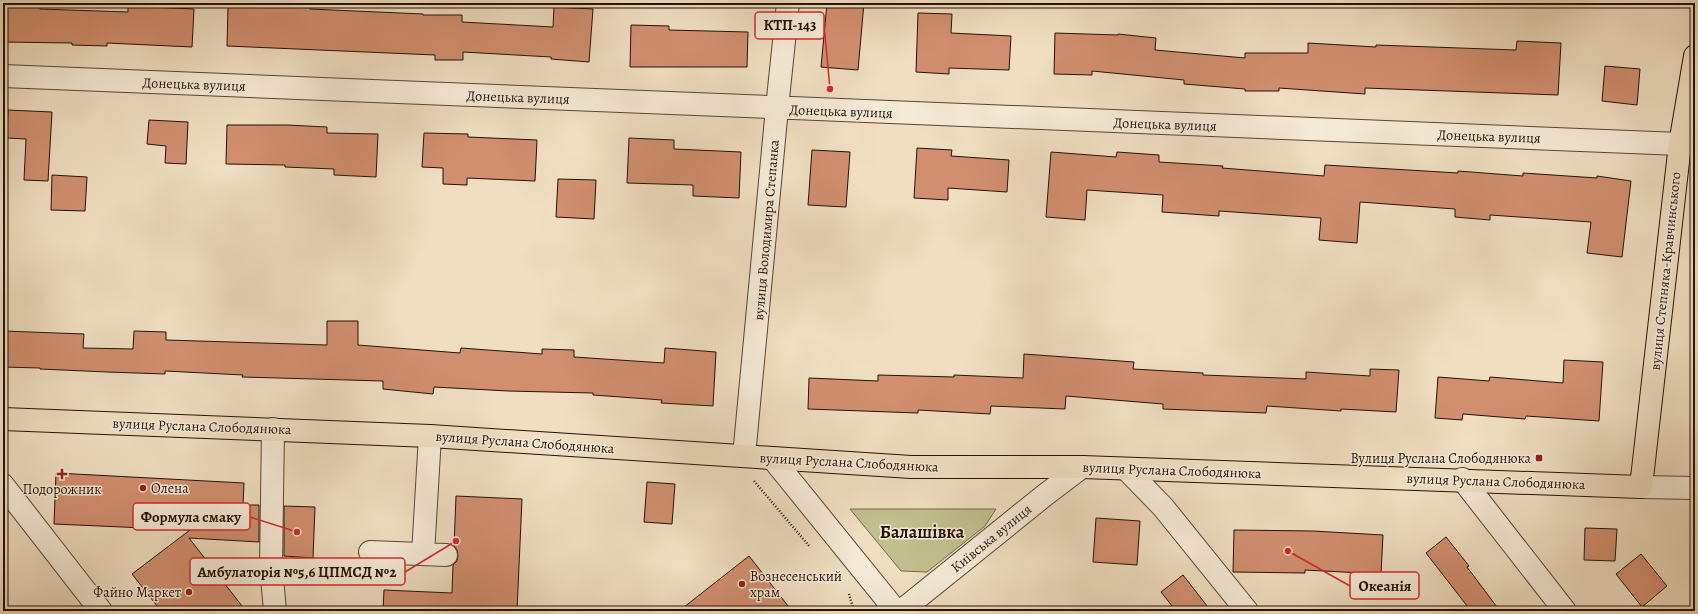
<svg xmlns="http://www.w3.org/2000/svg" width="1698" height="614" font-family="Alegreya,serif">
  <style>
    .green { fill: #c1bf8d; stroke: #73684a }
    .building { fill: #d18f6f; stroke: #251007 }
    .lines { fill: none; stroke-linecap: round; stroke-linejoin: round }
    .minor-casing { stroke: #584435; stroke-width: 24 }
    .major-casing { stroke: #251007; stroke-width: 24 }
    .path { stroke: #251007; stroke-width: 2.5; stroke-dasharray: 1 2; stroke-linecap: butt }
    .minor { stroke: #f5ead6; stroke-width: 22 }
    .major { stroke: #efdec0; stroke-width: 22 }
    .poi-dot { fill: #8f2418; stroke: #f5ead6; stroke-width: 1.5 }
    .labels { text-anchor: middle; stroke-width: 3; stroke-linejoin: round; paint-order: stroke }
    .street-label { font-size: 14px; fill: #251007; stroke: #f5ead6 }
    .poi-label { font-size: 14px; fill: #251007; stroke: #f5ead6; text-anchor: end }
    .district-label { font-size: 18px; font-weight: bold; fill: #251007; stroke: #f5ead6 }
    .leader { fill: none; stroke: #d62828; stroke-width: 1.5 }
    .callout-dot { fill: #d62828; stroke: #f5ead6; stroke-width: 1.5 }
    .callout { fill: #f5ead6; stroke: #d62828; stroke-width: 1.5 }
    .callout-label { font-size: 15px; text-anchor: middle; font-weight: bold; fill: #251007 }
  </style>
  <rect width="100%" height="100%" fill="#efdec0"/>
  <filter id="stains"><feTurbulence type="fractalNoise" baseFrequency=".005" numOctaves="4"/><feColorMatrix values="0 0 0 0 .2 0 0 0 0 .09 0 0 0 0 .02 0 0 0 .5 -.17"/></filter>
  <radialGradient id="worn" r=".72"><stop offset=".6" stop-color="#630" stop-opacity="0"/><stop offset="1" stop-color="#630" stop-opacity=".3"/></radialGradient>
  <path class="green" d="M 850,509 L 996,509 L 985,526 L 927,572 L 901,571 Z"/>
  <path class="building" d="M 260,3 L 310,3 L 310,9 L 423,14 L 423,15 L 462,15 L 462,22 L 553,27 L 554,7 L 593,9 L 589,62 L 551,59 L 551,57 L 463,52 L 463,60 L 435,60 L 435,55 L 227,46 L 228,6 L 260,6 Z
    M 827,3 L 864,3 L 858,70 L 821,67 Z
    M 3,4 L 40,5 L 40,9 L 128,12 L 128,6 L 194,9 L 192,47 L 107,43 L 107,46 L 72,45 L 72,43 L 3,42 Z
    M 918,13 L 952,14 L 951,33 L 1011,36 L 1009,70 L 949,68 L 949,74 L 916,72 Z
    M 631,25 L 669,26 L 669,30 L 748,32 L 747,67 L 630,67 Z
    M 1055,33 L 1118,35 L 1118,34 L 1156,38 L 1155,50 L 1245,58 L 1245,53 L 1308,53 L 1308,43 L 1376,47 L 1376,45 L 1516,50 L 1517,41 L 1561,43 L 1558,95 L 1365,88 L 1365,94 L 1279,88 L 1279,91 L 1245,91 L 1245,89 L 1184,84 L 1184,80 L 1092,71 L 1092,75 L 1054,74 Z
    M 1605,66 L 1640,69 L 1637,105 L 1602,101 Z
    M 8,110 L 52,112 L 48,181 L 24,180 L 26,139 L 7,138 Z
    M 149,120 L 188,122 L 186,164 L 165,163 L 166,146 L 147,144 Z
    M 227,125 L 287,125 L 327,127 L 327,133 L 378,134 L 376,177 L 334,175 L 334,169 L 285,167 L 285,165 L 226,164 Z
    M 424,133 L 468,134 L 468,137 L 537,140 L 535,181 L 467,178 L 467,185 L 443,184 L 443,168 L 422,167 Z
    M 629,138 L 674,140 L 674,149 L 741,152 L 739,198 L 693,196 L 693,185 L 627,183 Z
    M 917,148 L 952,150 L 951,156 L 1009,160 L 1007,192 L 948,188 L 948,200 L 914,198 Z
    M 812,150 L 850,152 L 846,207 L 808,205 Z
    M 1051,152 L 1116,157 L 1117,152 L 1159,155 L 1159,162 L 1223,166 L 1222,168 L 1324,176 L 1325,165 L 1458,173 L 1458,171 L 1523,176 L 1523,173 L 1597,178 L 1597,176 L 1631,181 L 1622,257 L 1587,253 L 1591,222 L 1490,215 L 1490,220 L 1455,217 L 1455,209 L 1360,202 L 1357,243 L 1319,240 L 1321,218 L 1219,211 L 1219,216 L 1162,212 L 1163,195 L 1087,190 L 1085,220 L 1046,217 Z
    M 52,175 L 87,177 L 85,211 L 51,210 Z
    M 558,179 L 596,180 L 594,219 L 556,217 Z
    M 327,321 L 358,321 L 358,345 L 460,353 L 461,348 L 542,354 L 542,349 L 574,350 L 574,357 L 664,363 L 665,348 L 716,352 L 713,406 L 661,403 L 662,400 L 593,395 L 593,393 L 508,391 L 434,387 L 433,394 L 383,389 L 383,381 L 242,377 L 243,375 L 165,371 L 165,374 L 107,372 L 40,369 L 40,368 L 3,367 L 3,331 L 84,334 L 83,348 L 133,349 L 134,331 L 166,332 L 166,340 L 327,345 Z
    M 1024,354 L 1134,362 L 1133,369 L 1203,373 L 1203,375 L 1306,379 L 1306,372 L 1370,376 L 1370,369 L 1399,370 L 1396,412 L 1341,409 L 1341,411 L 1267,406 L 1266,413 L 1163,409 L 1163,404 L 1066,396 L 1065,409 L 991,406 L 990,414 L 918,410 L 918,413 L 808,409 L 809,378 L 878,381 L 878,375 L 954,377 L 954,375 L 1023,378 Z
    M 1564,360 L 1603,362 L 1599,421 L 1526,416 L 1525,419 L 1463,414 L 1462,420 L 1435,418 L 1438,377 L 1489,381 L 1490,377 L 1563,383 Z
    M 56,473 L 244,483 L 243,505 L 259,505 L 259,542 L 189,538 L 246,611 L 161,611 L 132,574 L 190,530 L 54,524 Z
    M 647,482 L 675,484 L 672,524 L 644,522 Z
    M 456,496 L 522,499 L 517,611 L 383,611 L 384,590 L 452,593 L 453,565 L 457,561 L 458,556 L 457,550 L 454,546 Z
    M 284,506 L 315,507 L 313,558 L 284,556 Z
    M 1096,518 L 1140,521 L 1137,565 L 1093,562 Z
    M 1585,528 L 1617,529 L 1615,561 L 1584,560 Z
    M 1234,530 L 1313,531 L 1383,535 L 1381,574 L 1305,570 L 1305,573 L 1233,572 Z
    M 1446,537 L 1469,566 L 1467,567 L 1500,611 L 1471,611 L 1426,553 Z
    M 1641,554 L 1667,586 L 1642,607 L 1616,574 Z
    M 749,556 L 792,611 L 679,611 Z
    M 1183,575 L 1211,611 L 1176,611 L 1161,592 Z"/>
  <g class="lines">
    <g class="minor-casing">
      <path id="minor" d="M 3,76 L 1680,144
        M 273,429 L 271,566 L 275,611
        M 744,456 L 777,108 L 788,3
        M 773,459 L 896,611
        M 1126,469 L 1163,507 L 1247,611
        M 1462,479 L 1565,611
        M 3,485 L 101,611
        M 1641,487 L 1695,488
        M 370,552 L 446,555
        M 423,554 L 430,436
        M 901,611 L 1045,495 L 1082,467"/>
    </g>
    <g class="major-casing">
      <path id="major" d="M 3,419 L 430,436 L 911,467 L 1082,467 L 1641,487 L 1680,144 L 1695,56"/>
    </g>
    <path class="path" d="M 754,481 L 810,547
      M 849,594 L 854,611"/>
    <use href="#minor" class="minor"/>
    <use href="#major" class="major"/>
  </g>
  <g class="poi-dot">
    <rect x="1535" y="454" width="8" height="8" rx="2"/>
    <path d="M60 468h4v4h4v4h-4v4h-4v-4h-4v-4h4z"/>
    <circle cx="143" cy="488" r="4"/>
    <circle cx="742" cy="584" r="4"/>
    <circle cx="189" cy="592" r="4"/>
  </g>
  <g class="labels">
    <g class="street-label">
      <text transform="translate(194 84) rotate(2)" y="5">Донецька вулиця</text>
      <text transform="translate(518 97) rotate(2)" y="5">Донецька вулиця</text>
      <text transform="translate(841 111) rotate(2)" y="5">Донецька вулиця</text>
      <text transform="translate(1165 124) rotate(2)" y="5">Донецька вулиця</text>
      <text transform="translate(1489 136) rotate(2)" y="5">Донецька вулиця</text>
      <text transform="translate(766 230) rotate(-85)" y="5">вулиця Володимира Степанка</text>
      <text transform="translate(1665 271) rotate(-84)" y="5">вулиця Степняка-Кравчинського</text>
      <text transform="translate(202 426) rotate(2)" y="5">вулиця Руслана Слободянюка</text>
      <text transform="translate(525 442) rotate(4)" y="5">вулиця Руслана Слободянюка</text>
      <text transform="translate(849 462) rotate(3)" y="5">вулиця Руслана Слободянюка</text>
      <text transform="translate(1172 470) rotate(2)" y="5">вулиця Руслана Слободянюка</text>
      <text transform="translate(1496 481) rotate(2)" y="5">вулиця Руслана Слободянюка</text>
      <text transform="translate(991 538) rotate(-39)" y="5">Київська вулиця</text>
    </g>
    <g class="poi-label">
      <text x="1531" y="463">Вулиця Руслана Слободянюка</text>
      <text x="151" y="493" text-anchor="start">Олена</text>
      <text x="62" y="494" text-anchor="middle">Подорожник</text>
      <text x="750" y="581" text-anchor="start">Вознесенський<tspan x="750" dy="16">храм</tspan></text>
      <text x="181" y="597">Файно Маркет</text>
    </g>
    <g class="district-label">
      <text x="922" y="538">Балашівка</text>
    </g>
  </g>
  <path class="leader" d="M830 89L824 25M297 532L250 517M456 541L405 572M1288 551L1350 586"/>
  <g class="callout-dot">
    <circle cx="830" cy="89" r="4"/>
    <circle cx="297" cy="532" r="4"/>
    <circle cx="456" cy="541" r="4"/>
    <circle cx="1288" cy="551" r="4"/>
  </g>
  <g class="callout">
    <rect x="755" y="12" width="69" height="27" rx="4"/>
    <rect x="133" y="503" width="117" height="27" rx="4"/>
    <rect x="190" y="558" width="215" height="27" rx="4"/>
    <rect x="1350" y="572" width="69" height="27" rx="4"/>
  </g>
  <g class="callout-label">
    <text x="790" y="30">КТП-143</text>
    <text x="191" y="522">Формула смаку</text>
    <text x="297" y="577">Амбулаторія №5,6 ЦПМСД №2</text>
    <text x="1385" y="591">Океанія</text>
  </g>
  <rect width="1698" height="614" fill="none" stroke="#efdec0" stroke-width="16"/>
  <rect x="4" y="4" width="1690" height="606" fill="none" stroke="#251007" stroke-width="2"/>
  <rect x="8" y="8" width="1682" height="598" fill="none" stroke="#251007"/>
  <rect width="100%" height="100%" filter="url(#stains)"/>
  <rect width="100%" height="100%" fill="url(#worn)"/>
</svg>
